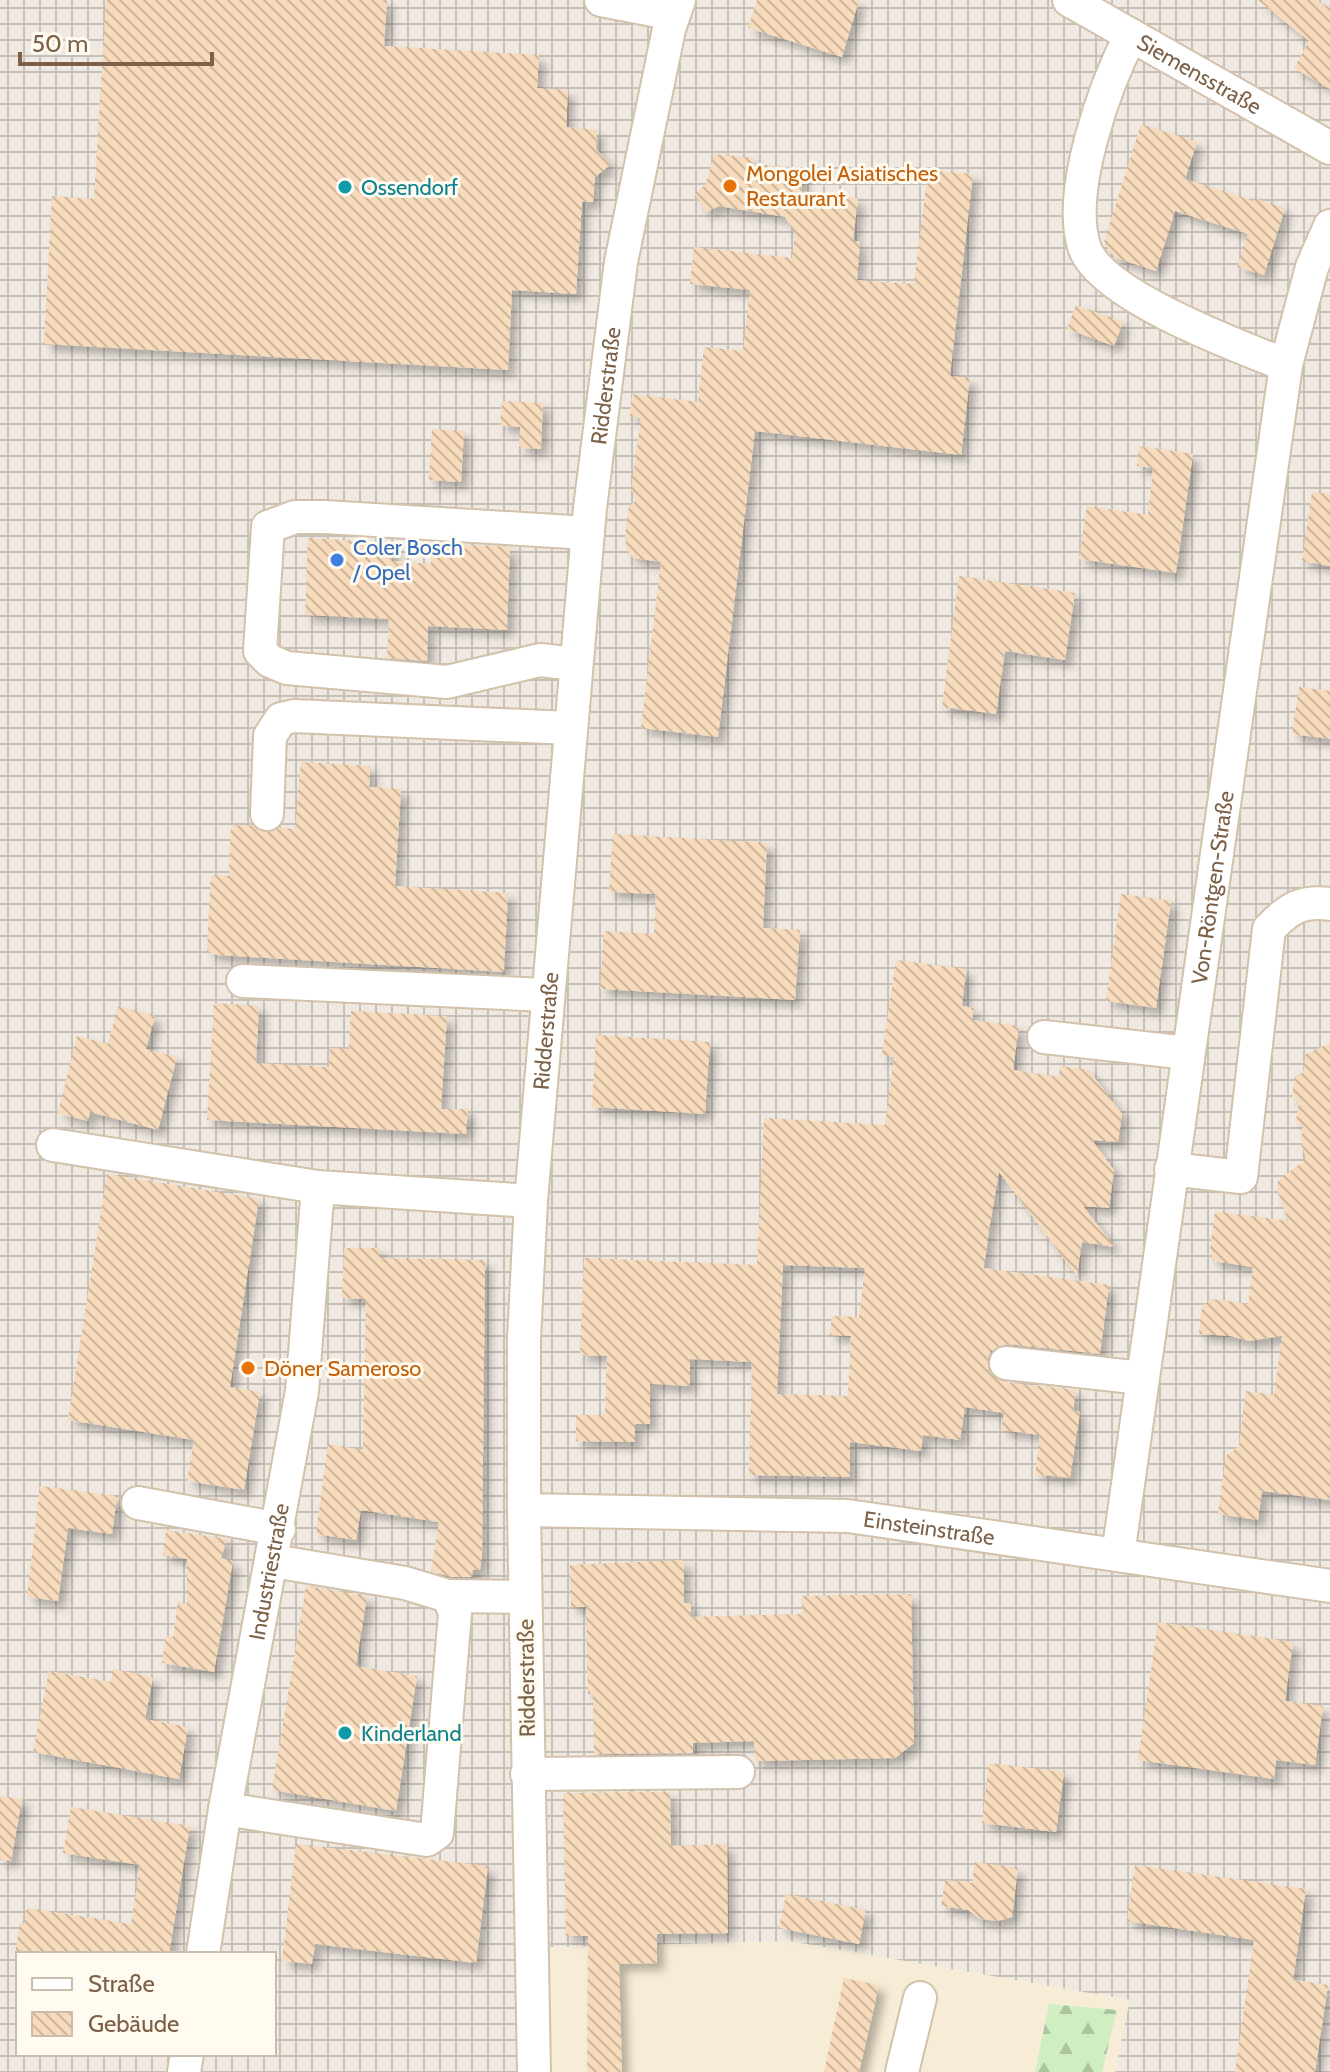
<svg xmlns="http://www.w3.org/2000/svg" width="1330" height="2072" font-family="Cabin,sans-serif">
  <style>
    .residential { fill: #f7ecd5 }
    .industrial { fill: url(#industrial-grid); fill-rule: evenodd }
    .forest { fill: url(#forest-firs) }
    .building { fill: url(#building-back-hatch); fill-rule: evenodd; filter: url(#shadow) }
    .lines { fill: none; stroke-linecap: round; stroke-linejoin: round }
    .minor-casing { stroke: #d3c2ab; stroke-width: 36 }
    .minor { stroke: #fff; stroke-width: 32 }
    .food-dot { fill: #e8710a; stroke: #fffbf0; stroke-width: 3 }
    .culture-dot { fill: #0f9aa8; stroke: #fffbf0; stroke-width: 3 }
    .shop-dot { fill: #3f7fe0; stroke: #fffbf0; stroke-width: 3 }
    .labels { text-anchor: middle; stroke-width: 6; stroke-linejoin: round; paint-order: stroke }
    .street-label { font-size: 22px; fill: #7c6148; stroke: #fffbf0 }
    .food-label { font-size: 22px; fill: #c56008; stroke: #fffbf0; text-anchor: start }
    .culture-label { font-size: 22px; fill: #0d838f; stroke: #fffbf0; text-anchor: start }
    .shop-label { font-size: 22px; fill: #366cbe; stroke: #fffbf0; text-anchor: start }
  </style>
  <defs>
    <pattern id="industrial-grid" width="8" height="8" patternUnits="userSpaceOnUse" patternTransform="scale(2)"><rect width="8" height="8" fill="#efe9e1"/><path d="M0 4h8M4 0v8" fill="none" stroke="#c7c0b8"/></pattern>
    <pattern id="forest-firs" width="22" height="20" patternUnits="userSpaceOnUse" patternTransform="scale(2)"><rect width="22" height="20" fill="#cfefc3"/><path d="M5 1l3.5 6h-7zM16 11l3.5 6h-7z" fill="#adc5a0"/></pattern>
    <pattern id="building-back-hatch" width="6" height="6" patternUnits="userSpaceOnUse" patternTransform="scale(2)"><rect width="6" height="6" fill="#f7dbbc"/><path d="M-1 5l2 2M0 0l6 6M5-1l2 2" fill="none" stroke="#cdb59b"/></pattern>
    <filter id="shadow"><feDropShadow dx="7" dy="7" stdDeviation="4" flood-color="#0004"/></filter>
  </defs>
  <rect width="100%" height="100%" fill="#fff9e7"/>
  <path class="residential" d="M 789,1941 L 1131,2000 L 1115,2072 L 531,2072 L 525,1948 Z"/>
  <path class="industrial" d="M 0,0 L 1330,0 L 1330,2072 L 1115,2072 L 1130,2000 L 789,1941 L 525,1948 L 531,2072 L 0,2072 ZM 18,1954 L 274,1954 L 274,2054 L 18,2054 Z"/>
  <path class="forest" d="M 1049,2004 L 1117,2010 L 1102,2072 L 1035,2072 Z"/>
  <path class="building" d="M 106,0 L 387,0 L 384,46 L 539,55 L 537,88 L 568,90 L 566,127 L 597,130 L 596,149 L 610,165 L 595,177 L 593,202 L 582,202 L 576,294 L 512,290 L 508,370 L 44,344 L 52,196 L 94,199 Z
    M 757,0 L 859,0 L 842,57 L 748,28 Z
    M 1258,0 L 1316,0 L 1328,7 L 1330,3 L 1330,89 L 1294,68 L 1309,41 Z
    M 1141,124 L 1197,142 L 1185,179 L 1253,201 L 1254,198 L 1285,208 L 1264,275 L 1237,267 L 1248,234 L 1175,211 L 1156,271 L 1116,258 L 1110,252 L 1104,242 Z
    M 714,154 L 753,158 L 753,164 L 803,169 L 801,191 L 858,198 L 853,241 L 860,242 L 857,280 L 881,282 L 914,284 L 928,170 L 973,174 L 950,376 L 970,378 L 961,455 L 755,431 L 718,737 L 641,728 L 661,562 L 633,558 L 627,550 L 625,536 L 629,506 L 638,499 L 631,490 L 641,418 L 630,416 L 632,394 L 698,402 L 704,347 L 743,351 L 750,290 L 690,284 L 694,247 L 792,258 L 795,234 L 785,217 L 719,206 L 706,212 L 695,194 L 706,184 Z
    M 1076,305 L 1123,322 L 1114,346 L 1067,329 Z
    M 502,401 L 543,403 L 541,449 L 519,448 L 520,427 L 500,426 Z
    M 432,429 L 464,431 L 461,482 L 429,480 Z
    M 1139,446 L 1193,454 L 1176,573 L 1079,559 L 1087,506 L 1148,515 L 1153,468 L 1137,466 Z
    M 1312,492 L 1330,494 L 1330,566 L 1302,561 Z
    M 308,538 L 393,543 L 392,561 L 431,564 L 432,543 L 510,547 L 507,630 L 428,626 L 427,661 L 387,658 L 389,619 L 305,615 Z
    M 959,576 L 1075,593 L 1065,660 L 1005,651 L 996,714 L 942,707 Z
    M 1299,687 L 1330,691 L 1330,739 L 1292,734 Z
    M 301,762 L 370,766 L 369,787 L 401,789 L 395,886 L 508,893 L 504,972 L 217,955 L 207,951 L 211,875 L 229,876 L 231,825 L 253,826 L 266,833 L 279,828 L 295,829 Z
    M 613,834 L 767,843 L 763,928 L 800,930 L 795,1000 L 600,989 L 604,931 L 654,934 L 656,894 L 609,892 Z
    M 1121,894 L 1171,901 L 1156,1008 L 1106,1001 Z
    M 896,960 L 966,969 L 962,1006 L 974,1008 L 972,1020 L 1019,1026 L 1013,1070 L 1059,1077 L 1060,1066 L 1089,1070 L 1122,1114 L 1118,1142 L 1092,1140 L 1114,1170 L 1109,1208 L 1083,1206 L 1115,1247 L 1082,1242 L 1077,1276 L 999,1172 L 989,1230 L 984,1268 L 1109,1285 L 1100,1354 L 1007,1344 L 991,1351 L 987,1360 L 989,1371 L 1003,1382 L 1076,1390 L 1073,1411 L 1080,1412 L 1070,1478 L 1035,1474 L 1040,1435 L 1001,1430 L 1004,1413 L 965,1407 L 960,1440 L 923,1435 L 921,1451 L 850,1442 L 850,1477 L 749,1475 L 752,1362 L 690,1359 L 690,1386 L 650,1384 L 650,1424 L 635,1424 L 635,1442 L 576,1441 L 576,1415 L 605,1415 L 607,1356 L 580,1355 L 584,1258 L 757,1265 L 764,1118 L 885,1125 L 894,1057 L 882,1055 ZM 783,1265 L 865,1268 L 859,1317 L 832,1316 L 830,1335 L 851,1336 L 848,1396 L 777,1394 Z
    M 214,1003 L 259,1006 L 256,1063 L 329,1067 L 330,1048 L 349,1049 L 351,1011 L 447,1016 L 441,1109 L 468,1109 L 466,1134 L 207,1120 Z
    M 118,1006 L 155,1016 L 146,1049 L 177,1057 L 158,1130 L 90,1112 L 88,1121 L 58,1113 L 77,1036 L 108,1044 Z
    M 596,1035 L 710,1042 L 705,1114 L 592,1107 Z
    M 1330,1043 L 1330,1500 L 1262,1491 L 1258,1520 L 1218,1514 L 1226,1456 L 1239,1446 L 1246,1391 L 1274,1395 L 1282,1336 L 1249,1341 L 1230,1336 L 1199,1334 L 1202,1306 L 1211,1299 L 1248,1304 L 1253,1267 L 1213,1261 L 1210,1250 L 1215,1211 L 1288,1221 L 1277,1189 L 1278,1181 L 1306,1159 L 1301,1143 L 1303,1126 L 1296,1121 L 1299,1101 L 1292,1097 L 1295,1075 L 1303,1073 L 1306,1054 Z
    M 107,1174 L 259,1199 L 230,1387 L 260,1392 L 244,1490 L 187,1481 L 194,1440 L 68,1420 Z
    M 344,1248 L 380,1248 L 380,1258 L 485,1260 L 482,1556 L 480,1570 L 473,1570 L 472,1577 L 451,1577 L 431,1571 L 439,1522 L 361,1510 L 356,1540 L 316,1534 L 328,1444 L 363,1450 L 366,1299 L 342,1298 Z
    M 40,1486 L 117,1496 L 112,1534 L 68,1528 L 58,1601 L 27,1597 Z
    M 166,1530 L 227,1539 L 221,1558 L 233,1561 L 214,1672 L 162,1663 L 166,1636 L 173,1637 L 178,1602 L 187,1604 L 187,1559 L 163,1555 Z
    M 684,1560 L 684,1603 L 691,1603 L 691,1617 L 802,1614 L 802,1596 L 911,1594 L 914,1743 L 895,1758 L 755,1761 L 754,1741 L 693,1743 L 693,1753 L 594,1754 L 593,1694 L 588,1694 L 586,1607 L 571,1607 L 570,1565 Z
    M 306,1586 L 367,1596 L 356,1666 L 417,1676 L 396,1811 L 272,1790 Z
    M 1158,1622 L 1293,1642 L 1285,1701 L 1323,1706 L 1315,1765 L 1276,1760 L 1274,1779 L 1138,1760 Z
    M 113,1669 L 153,1677 L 145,1719 L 188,1727 L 179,1779 L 33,1752 L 49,1671 L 111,1682 Z
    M 989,1763 L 1064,1772 L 1056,1832 L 982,1823 Z
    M 670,1792 L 671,1846 L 727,1844 L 728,1933 L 657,1934 L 657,1963 L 619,1964 L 622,2072 L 587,2072 L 588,1936 L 566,1936 L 563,1793 Z
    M 0,1796 L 22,1799 L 11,1861 L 0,1860 Z
    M 71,1807 L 190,1826 L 169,1954 L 15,1954 L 20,1923 L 24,1924 L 27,1908 L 131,1924 L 140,1865 L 63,1853 Z
    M 296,1844 L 488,1866 L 476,1963 L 315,1944 L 312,1964 L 282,1961 Z
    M 975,1862 L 1018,1868 L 1012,1917 L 998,1921 L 980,1919 L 968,1910 L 941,1906 L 945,1880 L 972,1883 Z
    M 1135,1865 L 1306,1889 L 1293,1980 L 1328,1985 L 1315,2072 L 1235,2072 L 1254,1940 L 1127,1921 Z
    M 786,1894 L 866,1910 L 859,1944 L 779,1928 Z
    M 844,1978 L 878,1985 L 875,2004 L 859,2072 L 824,2072 Z"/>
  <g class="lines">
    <g class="minor-casing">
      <g id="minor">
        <path d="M 601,0 L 674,14"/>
        <path id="s1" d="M 1069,0 L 1330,148"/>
        <path d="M 1131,35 C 1105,85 1067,190 1084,246 C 1098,295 1240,347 1286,365"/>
        <path d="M 576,664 L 540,660 L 447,682 L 287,668 L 270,661 L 260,651 L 268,527 L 295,517 L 325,517 L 588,533"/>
        <path d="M 267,814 L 270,736 L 281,719 L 294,716 L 570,728"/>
        <path d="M 243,981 L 547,995"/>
        <path d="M 1044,1037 L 1188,1053"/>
        <path d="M 53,1145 L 318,1187"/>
        <path d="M 1171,1169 L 1241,1177 L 1269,929 C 1288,909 1301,900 1330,904"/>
        <path d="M 1006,1363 L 1142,1378"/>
        <path d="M 138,1503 L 279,1529"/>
        <path id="s2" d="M 524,1510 L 848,1516 L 1330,1586"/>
        <path id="s3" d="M 1118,1555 L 1286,365 L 1312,267 L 1330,226"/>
        <path d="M 448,1596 L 525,1597"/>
        <path d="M 527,1774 L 738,1772"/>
        <path d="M 225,1809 L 427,1840 L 437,1833 L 455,1613 L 448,1596 L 405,1583 L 273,1561"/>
        <path id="s4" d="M 203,1954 L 225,1809 L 302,1391 L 318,1187 L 531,1201"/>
        <path d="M 184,2072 L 187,2054"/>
        <path id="s5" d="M 534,2072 L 524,1510 L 524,1339 L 531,1201 L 590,508 L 621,262 L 669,29 L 679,0"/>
        <path d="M 902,2072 L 920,1998"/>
      </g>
    </g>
    <use href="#minor" class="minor"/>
  </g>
  <g class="food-dot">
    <circle cx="730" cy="186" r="8"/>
    <circle cx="248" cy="1368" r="8"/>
  </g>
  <g class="culture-dot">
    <circle cx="345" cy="187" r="8"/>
    <circle cx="345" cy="1733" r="8"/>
  </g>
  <circle class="shop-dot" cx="337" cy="560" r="8"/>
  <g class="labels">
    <g class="street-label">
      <text dy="8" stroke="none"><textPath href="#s1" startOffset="150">Siemensstraße</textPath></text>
      <text dy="8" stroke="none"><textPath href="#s5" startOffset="1690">Ridderstraße</textPath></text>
      <text dy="8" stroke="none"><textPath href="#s3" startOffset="674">Von-Röntgen-Straße</textPath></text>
      <text dy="8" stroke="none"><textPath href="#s5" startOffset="1042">Ridderstraße</textPath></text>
      <text dy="8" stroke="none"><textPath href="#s2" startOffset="406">Einsteinstraße</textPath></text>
      <text dy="8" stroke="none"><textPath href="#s4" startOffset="388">Industriestraße</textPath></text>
      <text transform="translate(526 1678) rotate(-91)" y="8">Ridderstraße</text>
    </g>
    <g class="food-label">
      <text x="746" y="181">Mongolei Asiatisches<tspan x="746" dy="25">Restaurant</tspan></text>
      <text x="264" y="1376">Döner Sameroso</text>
    </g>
    <g class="culture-label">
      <text x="361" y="195">Ossendorf</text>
      <text x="361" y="1741">Kinderland</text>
    </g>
    <g class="shop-label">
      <text x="353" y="555">Coler Bosch<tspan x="353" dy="25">/ Opel</tspan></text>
    </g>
  </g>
  <rect x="16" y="1952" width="260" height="104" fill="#fffbf0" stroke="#cbbdad" stroke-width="2"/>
  <rect x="32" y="1978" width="40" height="12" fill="#ffffff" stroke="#cbbdad" stroke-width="2"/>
  <text x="88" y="1992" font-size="24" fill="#7c6148">Straße</text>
  <rect x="32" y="2012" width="40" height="24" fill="url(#building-back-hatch)" stroke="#cbbdad" stroke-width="2"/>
  <text x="88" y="2032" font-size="24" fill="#7c6148">Gebäude</text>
  <path d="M20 52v12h192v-12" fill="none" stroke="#7c6148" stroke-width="4"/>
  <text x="32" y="52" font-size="24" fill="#7c6148" stroke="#fffbf0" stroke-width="6" paint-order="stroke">50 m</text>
</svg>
